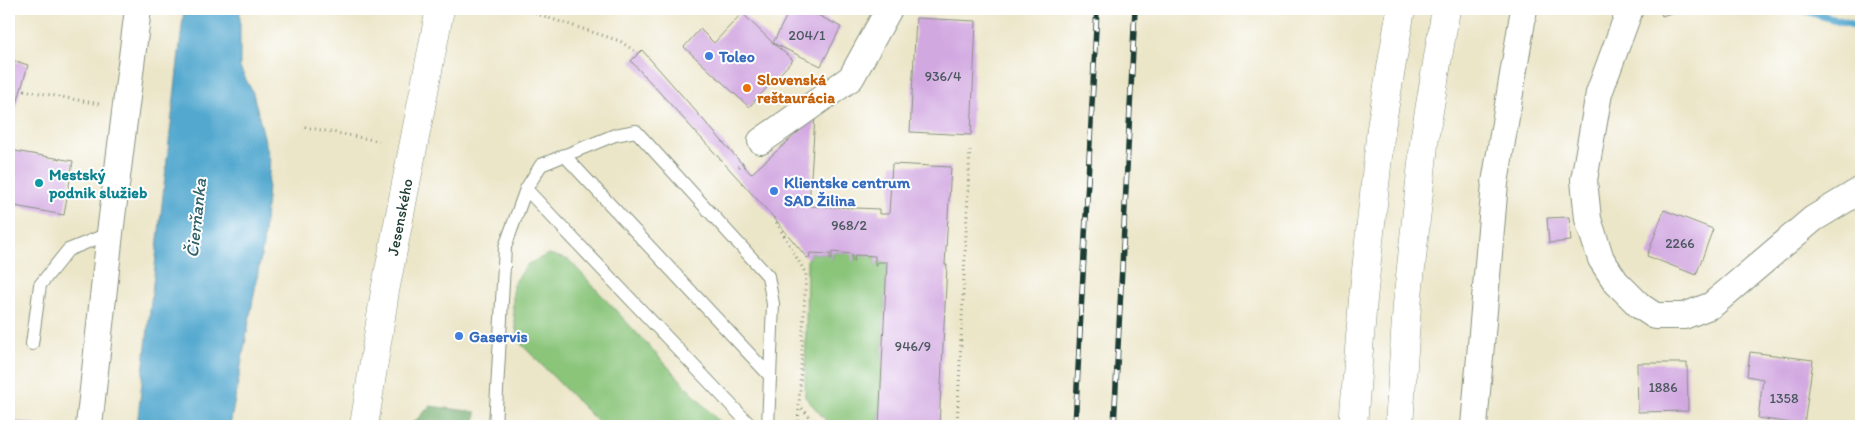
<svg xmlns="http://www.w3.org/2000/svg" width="1870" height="435" font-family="Itim,sans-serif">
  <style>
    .green { fill: #8ac57a; stroke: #548157 }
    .forest { fill: #6faa6a; stroke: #47744f }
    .water { fill: #52a8cf; stroke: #387282 }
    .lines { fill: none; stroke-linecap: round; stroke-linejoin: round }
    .stream { stroke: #52a8cf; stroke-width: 8 }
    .building { fill: #d2a8e1 }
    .service-casing { stroke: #86927e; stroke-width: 14 }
    .minor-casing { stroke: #86927e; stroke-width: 28 }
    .primary-casing { stroke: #86927e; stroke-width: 29 }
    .motorway-casing { stroke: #86927e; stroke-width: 29 }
    .path { stroke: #86927e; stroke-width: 3; stroke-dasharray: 1 4; stroke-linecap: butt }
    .service { stroke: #fff; stroke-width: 12 }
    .minor { stroke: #fff; stroke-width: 26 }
    .primary { stroke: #fff; stroke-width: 28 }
    .motorway { stroke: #fff; stroke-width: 28 }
    .rail-casing { stroke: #1f3d34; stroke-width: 5.5 }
    .rail { stroke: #fff; stroke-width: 4; stroke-dasharray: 11; stroke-linecap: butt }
    .shop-dot { fill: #3f7fe0; stroke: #fff; stroke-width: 2 }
    .food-dot { fill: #e8710a; stroke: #fff; stroke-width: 2 }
    .culture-dot { fill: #0f9aa8; stroke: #fff; stroke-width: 2 }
    .labels { text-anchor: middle; stroke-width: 4; stroke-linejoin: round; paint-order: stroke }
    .number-label { font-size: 14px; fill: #4c585f }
    .shop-label { font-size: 16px; font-weight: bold; fill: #366cbe; stroke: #fff; text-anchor: start }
    .food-label { font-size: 16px; font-weight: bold; fill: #c56008; stroke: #fff; text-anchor: start }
    .culture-label { font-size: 16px; font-weight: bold; fill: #0d838f; stroke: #fff; text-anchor: start }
    .street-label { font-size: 16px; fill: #1f3d34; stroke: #fff }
    .water-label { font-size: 18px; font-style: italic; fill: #31626a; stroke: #fff }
  </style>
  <rect width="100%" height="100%" fill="#fff"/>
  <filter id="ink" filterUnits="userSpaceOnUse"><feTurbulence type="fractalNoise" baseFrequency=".02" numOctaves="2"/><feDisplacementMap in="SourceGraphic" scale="10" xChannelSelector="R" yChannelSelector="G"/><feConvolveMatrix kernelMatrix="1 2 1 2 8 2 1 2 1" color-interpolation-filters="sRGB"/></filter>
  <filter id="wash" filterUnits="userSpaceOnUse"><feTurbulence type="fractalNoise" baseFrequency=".0096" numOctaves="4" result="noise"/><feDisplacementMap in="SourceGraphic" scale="20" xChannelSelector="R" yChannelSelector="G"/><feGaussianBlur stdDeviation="1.12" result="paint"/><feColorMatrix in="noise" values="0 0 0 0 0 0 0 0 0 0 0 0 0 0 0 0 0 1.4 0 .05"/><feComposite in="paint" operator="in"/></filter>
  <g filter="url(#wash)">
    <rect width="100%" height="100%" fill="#ece6c9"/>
    <path class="green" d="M 832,252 L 852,254 L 854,261 L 855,255 L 875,256 L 875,266 L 877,266 L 877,262 L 887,262 L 879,426 L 831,426 L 805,397 L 807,258 L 809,258 L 810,253 L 830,254 L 830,259 L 832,259 Z
      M 549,254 L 569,260 L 723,426 L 602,426 L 518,341 L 513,310 L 513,285 L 528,264 Z"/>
    <path class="forest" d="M 430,406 L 476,412 L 475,426 L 410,426 Z"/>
    <path class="water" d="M 184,9 L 240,9 L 240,68 L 253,93 L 270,161 L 263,245 L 230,426 L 137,426 Z"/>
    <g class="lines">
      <path class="stream" d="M 1800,9 L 1861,27"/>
    </g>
    <g id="blocks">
      <path class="building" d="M 790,9 L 806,9 L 841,27 L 821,66 L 773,43 L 793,60 L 749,107 L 684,47 L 700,29 L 714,43 L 742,13 L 773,43 Z
        M 1660,9 L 1682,9 L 1662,16 Z
        M 916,18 L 976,21 L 971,135 L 910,132 Z
        M 642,50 L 751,174 L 815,117 L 809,206 L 879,209 L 879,214 L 889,214 L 892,164 L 951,167 L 945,265 L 947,265 L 939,426 L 879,426 L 887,262 L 877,262 L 877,266 L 875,266 L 875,256 L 855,255 L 854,261 L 852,261 L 852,254 L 832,252 L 832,259 L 830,259 L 830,254 L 810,253 L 809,258 L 807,258 L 774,218 L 631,61 Z
        M 9,59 L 28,65 L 12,121 L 9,120 Z
        M 9,150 L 73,161 L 64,215 L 9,205 Z
        M 1664,210 L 1713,229 L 1696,275 L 1647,256 Z
        M 1569,217 L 1571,241 L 1549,243 L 1547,218 Z
        M 1750,352 L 1813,360 L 1804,425 L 1758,418 L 1763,379 L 1747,376 Z
        M 1637,363 L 1687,363 L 1688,411 L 1638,412 Z
        M 9,420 L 38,425 L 38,426 L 9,426 Z"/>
    </g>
  </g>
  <g filter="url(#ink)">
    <use href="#blocks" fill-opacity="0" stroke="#86927e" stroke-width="1"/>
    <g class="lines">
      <g class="service-casing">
        <path id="service" d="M 564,155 L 770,376
          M 526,189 L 751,426
          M 32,344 L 40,285 L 68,250 L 110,233
          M 495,426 L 505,247 L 526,189 L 541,165 L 615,135 L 636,131 L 768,276 L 773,304 L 768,426"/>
      </g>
      <g class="minor-casing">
        <path id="minor" d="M 1630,9 L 1599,93 L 1584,180 L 1588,219 L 1601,259 L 1616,282 L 1640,306 L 1655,316 L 1684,316 L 1712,305 L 1813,219 L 1861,190
          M 761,141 L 851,78 L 889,9
          M 89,426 L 110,233 L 138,9
          M 1474,426 L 1495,183 L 1524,9"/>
      </g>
      <g class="primary-casing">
        <g id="primary">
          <path id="s1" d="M 364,426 L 385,291 L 440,9"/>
        </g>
      </g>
      <g class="motorway-casing">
        <path id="motorway" d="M 1353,426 L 1363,299 L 1381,128 L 1401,9
          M 1399,426 L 1407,305 L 1425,135 L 1446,9"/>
      </g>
      <path class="path" d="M 521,9 L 620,41 L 639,54
        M 24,90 L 99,104
        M 305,127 L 379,141
        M 739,167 L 746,161
        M 774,218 L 806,274 L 799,405 L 818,426
        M 798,426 L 799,406
        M 957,426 L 970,149"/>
      <use href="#service" class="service"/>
      <use href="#minor" class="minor"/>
      <use href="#primary" class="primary"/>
      <use href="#motorway" class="motorway"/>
      <g class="rail-casing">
        <path id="rail" d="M 1075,426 L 1097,9
          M 1114,426 L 1135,9"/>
      </g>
      <use href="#rail" class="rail"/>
    </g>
  </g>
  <g class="shop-dot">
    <circle cx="709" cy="56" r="5"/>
    <circle cx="774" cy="191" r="5"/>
    <circle cx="459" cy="336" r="5"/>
  </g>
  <circle class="food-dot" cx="747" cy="88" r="5"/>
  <circle class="culture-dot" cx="39" cy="183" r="5"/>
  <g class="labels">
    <g class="number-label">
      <text x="807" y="40">204/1</text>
      <text x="943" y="81">936/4</text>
      <text x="849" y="230">968/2</text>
      <text x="1680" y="248">2266</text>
      <text x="913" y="351">946/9</text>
      <text x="1663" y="392">1886</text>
      <text x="1784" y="403">1358</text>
    </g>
    <g class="shop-label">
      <text x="719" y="62">Toleo</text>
      <text x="784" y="188">Klientske centrum<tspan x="784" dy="18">SAD Žilina</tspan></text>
      <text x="469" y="342">Gaservis</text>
    </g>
    <g class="food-label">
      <text x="757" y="85">Slovenská<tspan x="757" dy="18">reštaurácia</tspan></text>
    </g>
    <g class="culture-label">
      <text x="49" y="180">Mestský<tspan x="49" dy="18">podnik služieb</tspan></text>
    </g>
    <g class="street-label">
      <text dy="6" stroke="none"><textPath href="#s1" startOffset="212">Jesenského</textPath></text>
    </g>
    <g class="water-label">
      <text transform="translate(196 218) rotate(-84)" y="6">Čierňanka</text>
    </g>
  </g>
  <rect width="1870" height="435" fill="none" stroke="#fff" stroke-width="30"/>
</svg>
